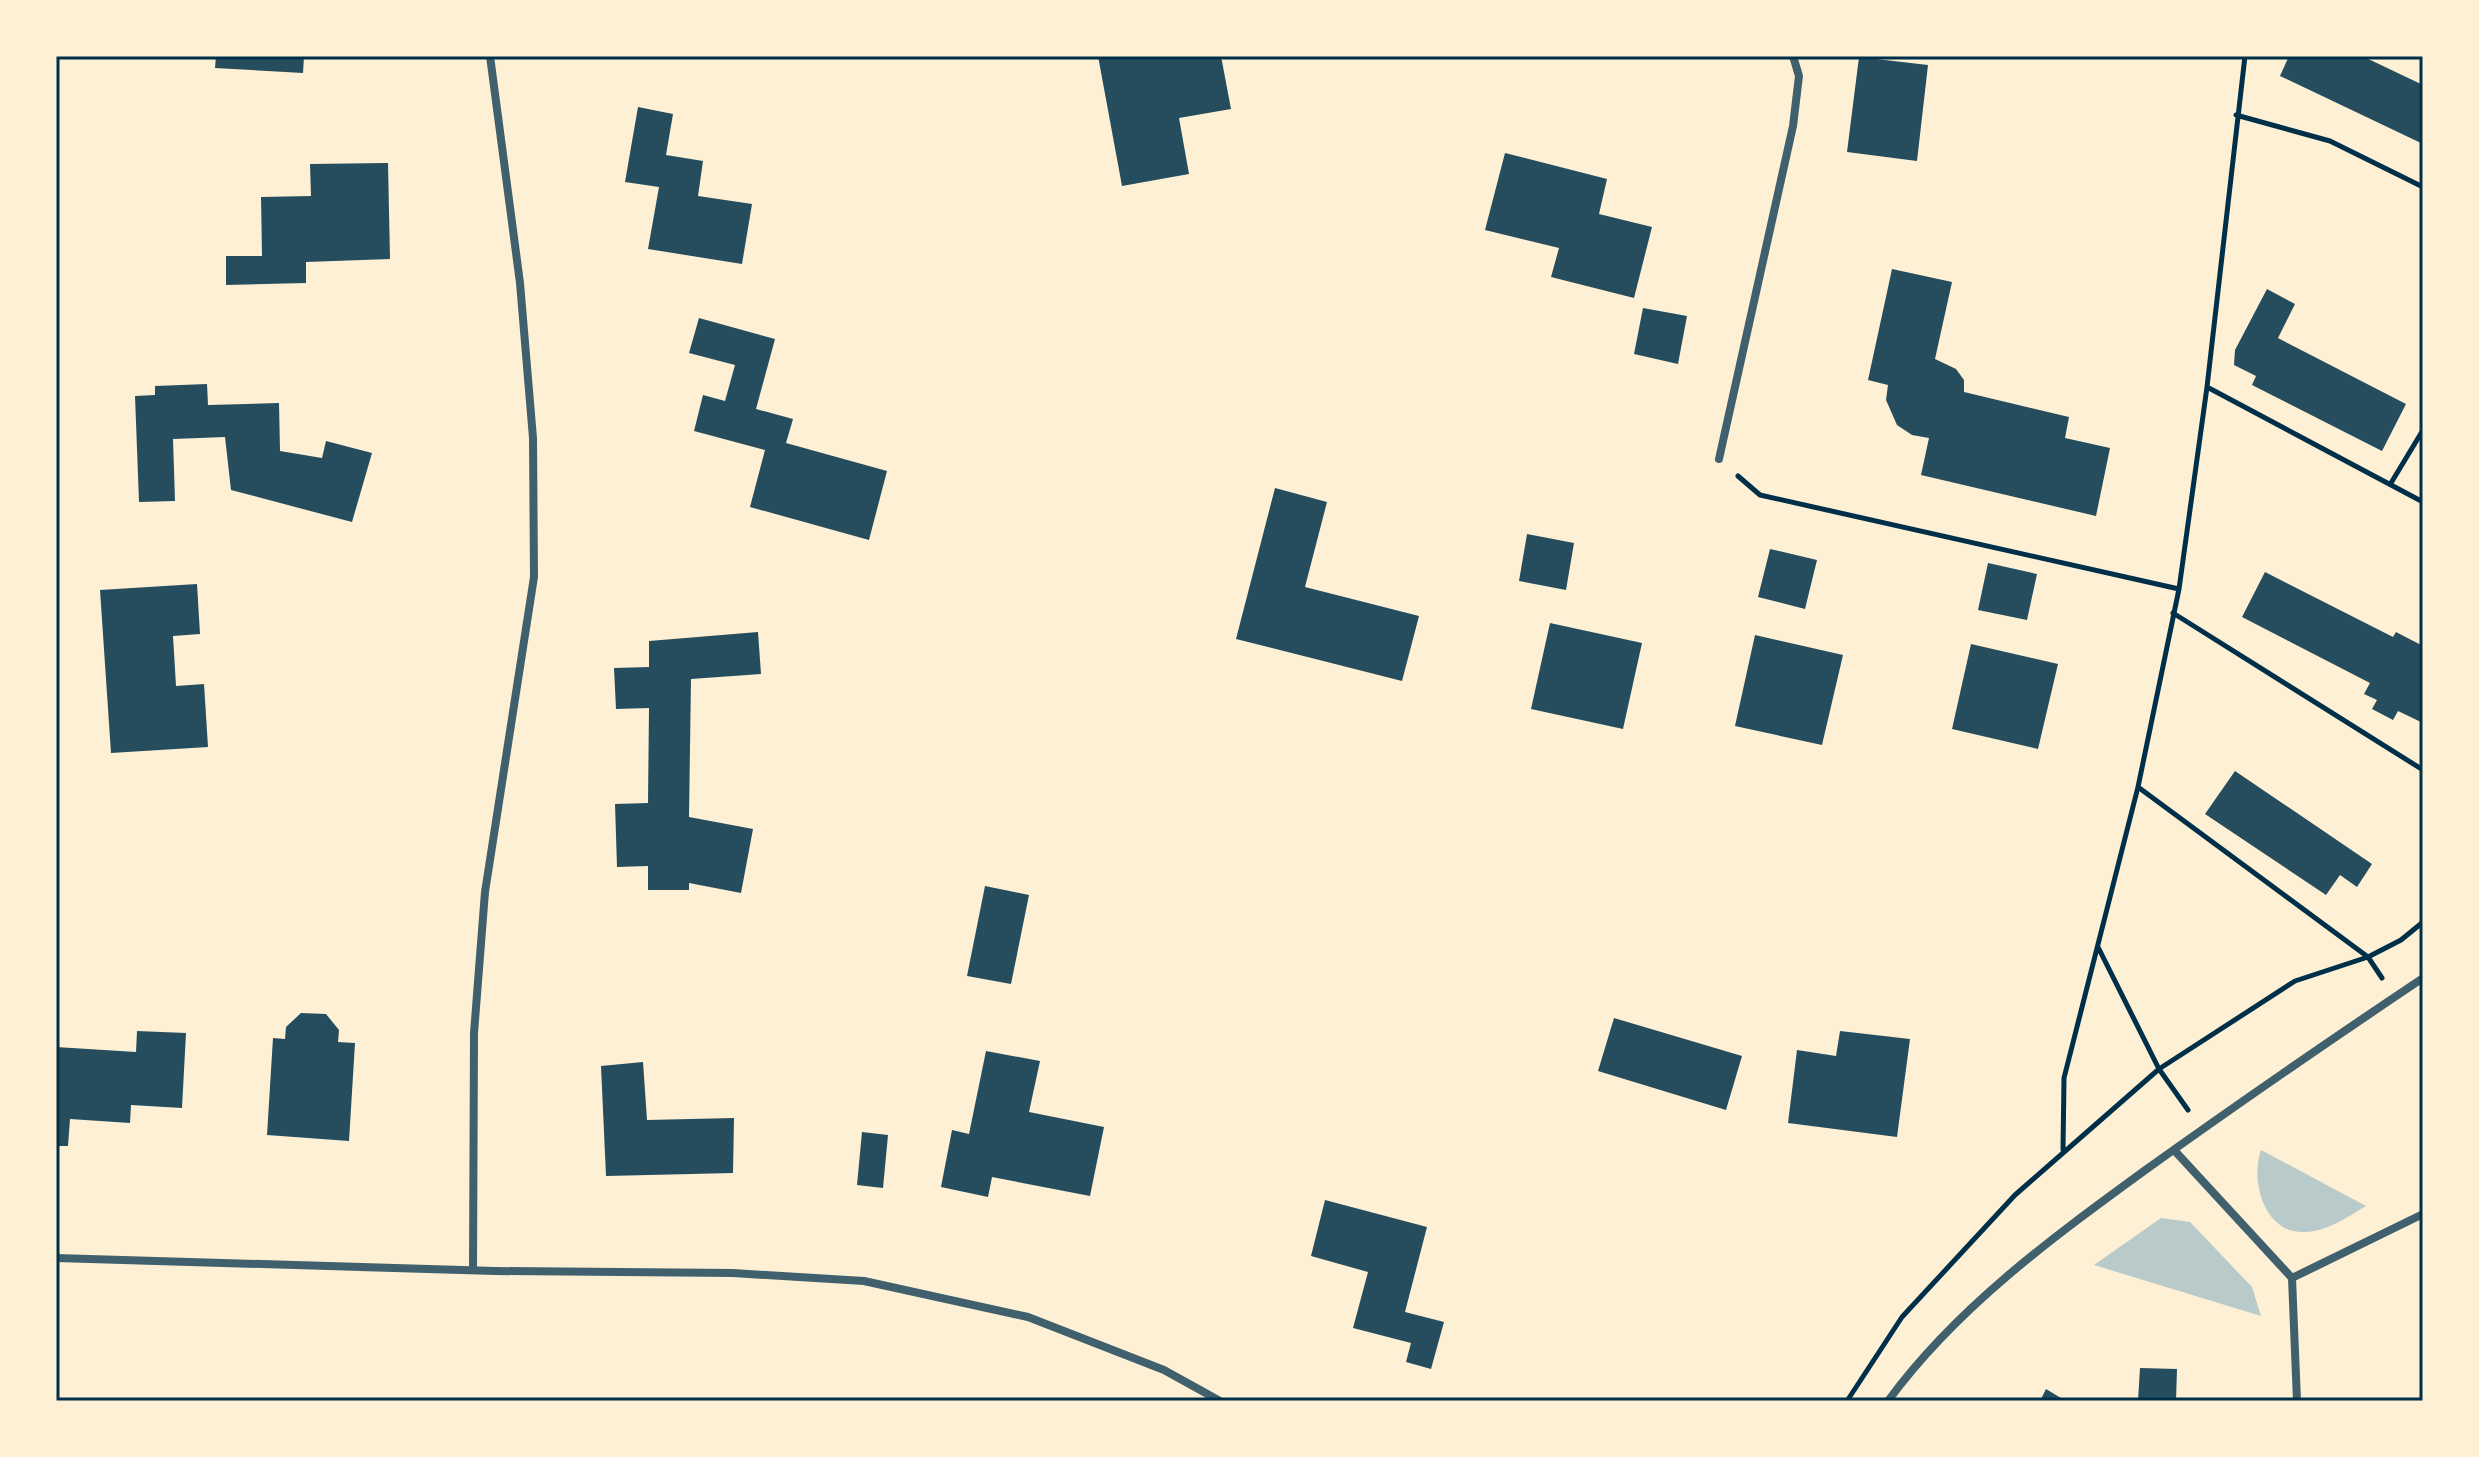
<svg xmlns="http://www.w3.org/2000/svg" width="2479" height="1457" font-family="'Varela Round',sans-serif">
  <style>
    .green { fill: #b9caca }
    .building { fill: #264d5e }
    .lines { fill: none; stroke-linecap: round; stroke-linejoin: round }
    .path { stroke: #003049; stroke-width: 5 }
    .minor { stroke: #3f606c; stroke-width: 8 }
    .neatline { fill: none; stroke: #003049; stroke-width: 3 }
  </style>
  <rect width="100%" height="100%" fill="#fdf0d5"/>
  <path class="green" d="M 2261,1150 L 2366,1206 C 2346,1218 2326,1232 2303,1232 C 2264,1233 2250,1180 2261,1150 Z
    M 2161,1218 L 2190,1222 L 2252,1287 L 2261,1316 L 2094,1265 Z"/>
  <path class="building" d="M 216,56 L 304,56 L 303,73 L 215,68 Z
    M 1098,56 L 1221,56 L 1231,109 L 1179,118 L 1189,174 L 1122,186 Z
    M 2289,56 L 2362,56 L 2423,85 L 2423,144 L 2280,76 Z
    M 1859,57 L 1928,65 L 1917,161 L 1847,152 Z
    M 638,107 L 673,114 L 666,155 L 703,161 L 698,196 L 752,204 L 742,264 L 648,249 L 659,187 L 625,182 Z
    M 1505,153 L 1607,179 L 1599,214 L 1652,227 L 1634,298 L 1551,277 L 1559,248 L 1485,230 Z
    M 388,163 L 390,259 L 306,262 L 306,283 L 226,285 L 226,256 L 262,256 L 261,197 L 311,196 L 310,164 Z
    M 1892,269 L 1952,282 L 1935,359 L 1956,369 L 1964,380 L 1964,392 L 2069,417 L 2065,438 L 2110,448 L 2096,516 L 1921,475 L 1929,438 L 1912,435 L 1897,425 L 1886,400 L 1888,385 L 1868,380 Z
    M 2267,289 L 2295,304 L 2278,338 L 2406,404 L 2382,451 L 2252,385 L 2256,376 L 2234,365 L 2235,350 Z
    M 1643,308 L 1687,316 L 1678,364 L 1634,354 Z
    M 699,318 L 775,339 L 756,409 L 793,419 L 786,443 L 887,471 L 869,540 L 750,507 L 765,450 L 694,431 L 703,395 L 725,401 L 735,365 L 689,353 Z
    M 207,384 L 208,405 L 279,403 L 280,451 L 322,458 L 326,441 L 372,453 L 352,522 L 231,490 L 225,437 L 173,439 L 175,501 L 139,502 L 135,396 L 155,395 L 155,386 Z
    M 1275,488 L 1327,502 L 1305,587 L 1419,616 L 1402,681 L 1236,639 Z
    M 1527,534 L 1574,543 L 1566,590 L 1519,581 Z
    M 1770,549 L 1817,560 L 1805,609 L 1758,597 Z
    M 1988,563 L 2037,574 L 2027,620 L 1978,610 Z
    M 2265,572 L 2393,637 L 2396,632 L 2423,646 L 2423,723 L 2398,711 L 2393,720 L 2372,709 L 2377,700 L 2364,694 L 2370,683 L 2242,617 Z
    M 197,584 L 200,634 L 173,636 L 176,686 L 204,684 L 208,747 L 111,753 L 100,590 Z
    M 1550,623 L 1642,643 L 1623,729 L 1531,709 Z
    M 758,632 L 761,674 L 691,679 L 689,817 L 753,829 L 741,893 L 689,883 L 689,890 L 648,890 L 648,866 L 617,867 L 615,804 L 648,803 L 649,708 L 616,709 L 614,668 L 649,667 L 649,641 Z
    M 1755,635 L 1843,655 L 1822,745 L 1735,726 Z
    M 1971,644 L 2058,664 L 2038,749 L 1952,729 Z
    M 2235,771 L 2372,864 L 2357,887 L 2340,875 L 2326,895 L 2205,814 Z
    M 985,886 L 1029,895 L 1011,984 L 967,976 Z
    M 301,1013 L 326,1014 L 339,1030 L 338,1042 L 355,1043 L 349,1141 L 267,1135 L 273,1038 L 285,1039 L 286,1027 Z
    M 1614,1018 L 1742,1056 L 1726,1110 L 1598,1071 Z
    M 137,1031 L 186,1033 L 182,1108 L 131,1105 L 130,1123 L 70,1119 L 68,1146 L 56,1146 L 56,1047 L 136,1052 Z
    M 1840,1031 L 1910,1039 L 1897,1137 L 1788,1123 L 1797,1050 L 1836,1056 Z
    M 986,1051 L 1040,1061 L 1029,1112 L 1104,1127 L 1090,1196 L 992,1177 L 988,1197 L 941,1187 L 952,1130 L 969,1134 Z
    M 643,1062 L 647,1120 L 734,1118 L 733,1173 L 606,1176 L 601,1066 Z
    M 862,1132 L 888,1135 L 883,1188 L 857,1185 Z
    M 1325,1200 L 1427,1227 L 1405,1312 L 1444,1322 L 1431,1369 L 1406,1362 L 1411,1343 L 1353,1328 L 1368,1272 L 1311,1256 Z
    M 2140,1368 L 2177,1369 L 2176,1401 L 2138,1401 Z
    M 2046,1389 L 2066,1401 L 2040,1401 Z"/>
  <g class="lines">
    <path class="path" d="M 2236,115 L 2330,141 L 2423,187
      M 2207,387 L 2423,502
      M 1738,476 L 1760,495 L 2179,589
      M 2391,483 L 2423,430
      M 2173,613 L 2423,770
      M 2138,787 L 2368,957 L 2382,978
      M 2098,947 L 2159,1069 L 2188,1110
      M 2063,1150 L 2064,1078 L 2138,787 L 2179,589 L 2207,387 L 2245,56
      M 1847,1401 L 1902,1317 L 2015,1195 L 2159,1069 L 2295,981 L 2368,957 L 2401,940 L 2423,922"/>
    <path class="minor" d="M 1719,459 L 1793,126 L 1799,76 L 1793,56
      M 2174,1150 L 2292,1278 L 2297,1401
      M 56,1258 L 495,1271 L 733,1273 L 864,1281 L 1028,1317 L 1164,1370 L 1220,1401
      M 473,1270 L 474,1033 L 485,892 L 534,577 L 533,438 L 520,283 L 490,56
      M 2292,1278 L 2423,1214
      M 1888,1401 C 1956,1308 2052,1238 2144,1171 C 2236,1105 2329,1041 2423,978"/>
  </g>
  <rect width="2479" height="1457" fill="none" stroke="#fdf0d5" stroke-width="116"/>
  <rect x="58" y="58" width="2363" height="1341" class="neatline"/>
</svg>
